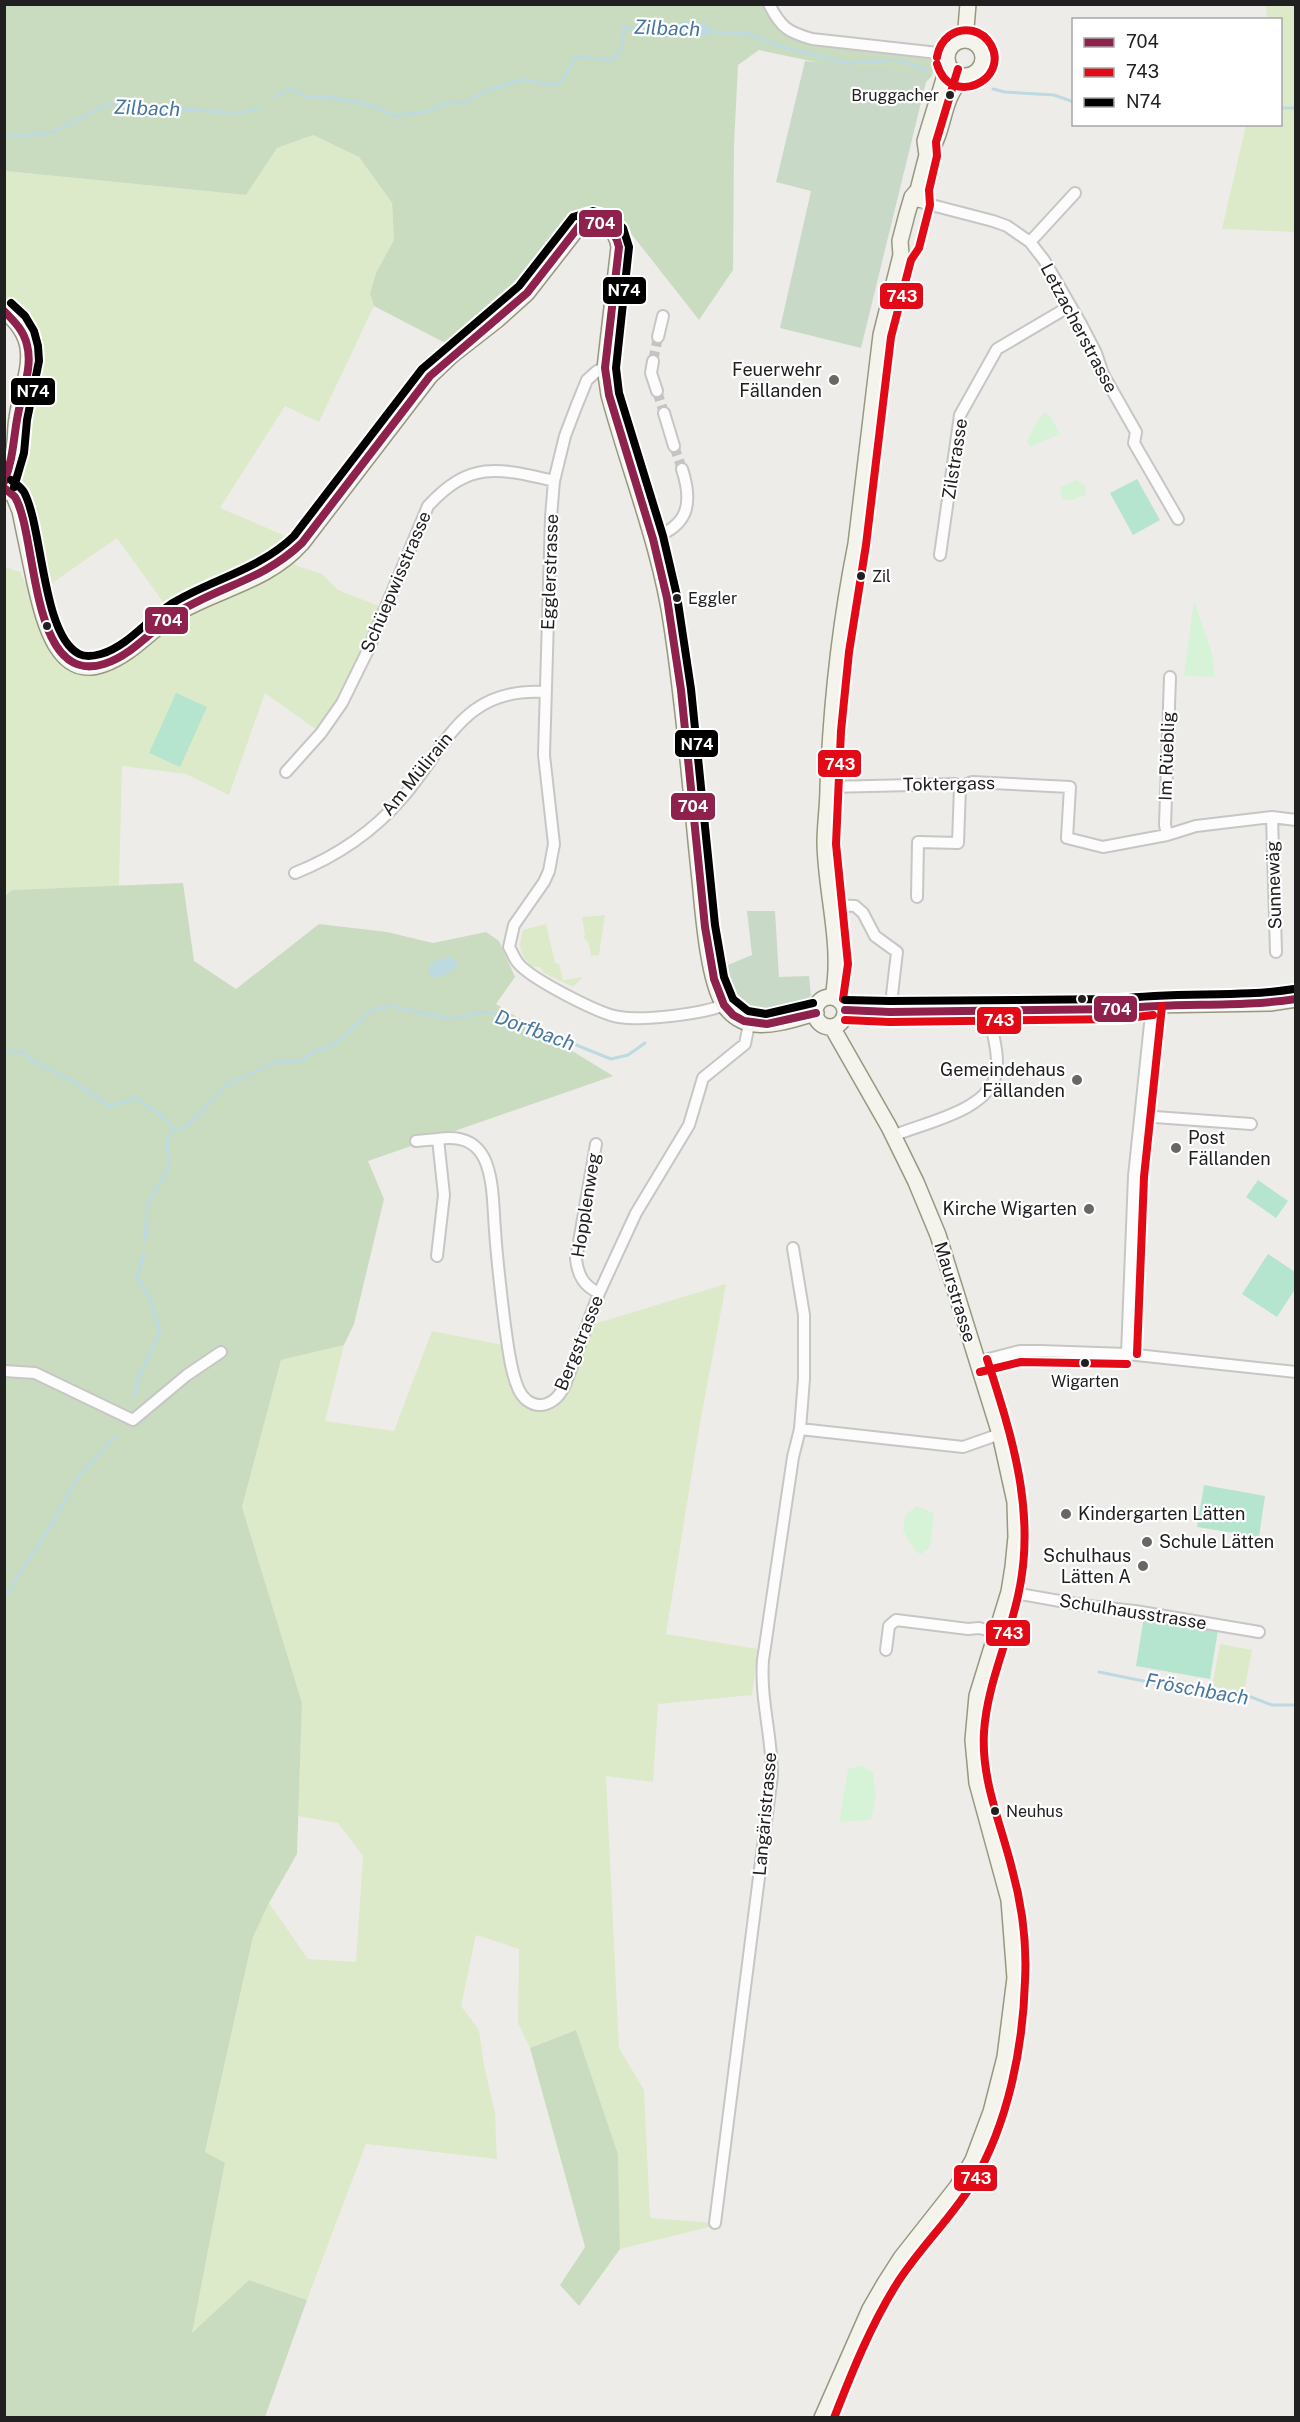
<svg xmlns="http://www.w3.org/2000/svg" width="1300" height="2422" font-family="'Public Sans',sans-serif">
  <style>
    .grass { fill: #dceac9 }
    .forest { fill: #cadcbf }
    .cemetery { fill: #c8d9c7 }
    .park { fill: #d7f3d7 }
    .pitch { fill: #b5e4cf }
    .water { fill: #bddae1 }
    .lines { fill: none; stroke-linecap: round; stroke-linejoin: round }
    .stream { stroke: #bddae1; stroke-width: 3 }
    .street-tunnel { stroke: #c5c3c1; stroke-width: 10; stroke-dasharray: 10 5; stroke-linecap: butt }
    .street-casing { stroke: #c7c6c5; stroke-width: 14 }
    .secondary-casing { stroke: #979880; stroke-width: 18 }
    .street { stroke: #fcfcfc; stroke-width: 10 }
    .secondary { stroke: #f4f4ec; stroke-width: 15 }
    .bus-1-casing { stroke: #fff; stroke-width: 12 }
    .bus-2-casing { stroke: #fff; stroke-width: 12 }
    .bus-3-casing { stroke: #fff; stroke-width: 12 }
    .bus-1 { stroke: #8e224d; stroke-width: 8 }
    .bus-2 { stroke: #e20a16; stroke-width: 8 }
    .bus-3 { stroke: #000; stroke-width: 8 }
    .bus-dot { fill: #202020; stroke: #fff; stroke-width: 2 }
    .poi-dot { fill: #686766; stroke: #fff; stroke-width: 2 }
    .labels { text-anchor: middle; stroke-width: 4.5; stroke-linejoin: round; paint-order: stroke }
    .bus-label { font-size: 16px; fill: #202020; stroke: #fff; text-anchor: start }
    .street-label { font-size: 18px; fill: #202020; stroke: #fff }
    .poi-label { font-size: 18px; fill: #202020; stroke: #fff; text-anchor: end }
    .water-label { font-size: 20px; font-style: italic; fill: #47769f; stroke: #fff }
    .line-badge { stroke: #fff; stroke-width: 2 }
    .badge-label { font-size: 16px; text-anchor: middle; font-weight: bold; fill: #fff }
  </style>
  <rect width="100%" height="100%" fill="#eeece9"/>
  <path class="grass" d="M 1266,5 L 1295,5 L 1295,232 L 1222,229 L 1246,125 L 1280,124 L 1280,20 L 1267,19 Z
    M 313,135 L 359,157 L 392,203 L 394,241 L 376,273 L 370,292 L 374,306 L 319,422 L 285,406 L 220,508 L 302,543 L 288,557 L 297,566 L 322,574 L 338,590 L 386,609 L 321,733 L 265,693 L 229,795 L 186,774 L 122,766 L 119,886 L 12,890 L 5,897 L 5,567 L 20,572 L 51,636 L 90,667 L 173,616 L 117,538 L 38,593 L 20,511 L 5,488 L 30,357 L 5,311 L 5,171 L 245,195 L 277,148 Z
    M 605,915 L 599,955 L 591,956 L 589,944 L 583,937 L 585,935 L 582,917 Z
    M 546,924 L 555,963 L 559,964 L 563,980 L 583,977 L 573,987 L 544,973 L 540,967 L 532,967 C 519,953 518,948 523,930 Z
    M 726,1284 L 699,1429 L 666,1634 L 758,1649 L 752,1695 L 658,1704 L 653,1782 L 606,1776 L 619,2048 L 644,2090 L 650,2218 L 715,2223 L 713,2226 L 620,2249 L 618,2154 L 576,2030 L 530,2048 L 518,2023 L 519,1949 L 476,1935 L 461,2006 L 479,2030 L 484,2065 L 495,2113 L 497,2159 L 366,2144 L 307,2300 L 249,2280 L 191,2335 L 225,2164 L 205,2153 L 253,1937 L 269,1903 L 308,1959 L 356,1962 L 363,1856 L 338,1823 L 298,1816 L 302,1703 L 242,1507 L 281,1360 L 344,1345 L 325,1421 L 394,1431 L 432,1331 L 508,1346 L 517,1387 L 537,1405 L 559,1389 L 584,1327 Z
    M 1220,1644 L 1252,1650 L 1244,1692 L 1212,1687 Z"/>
  <path class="forest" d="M 4,5 L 769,5 L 792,34 L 937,51 L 932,76 L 920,88 L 863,72 L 759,50 L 738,65 L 734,145 L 733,270 L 699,320 L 622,222 L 590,208 L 449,345 L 374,306 L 370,293 L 376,273 L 394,240 L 392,203 L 359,157 L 313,135 L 277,148 L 246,195 L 5,171 Z
    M 183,883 L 194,961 L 236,989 L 319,924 L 387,932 L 433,943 L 486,932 L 499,941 L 515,977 L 496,1004 L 613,1076 L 368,1161 L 384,1199 L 354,1324 L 344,1345 L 281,1360 L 242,1507 L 302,1703 L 297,1854 L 269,1903 L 253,1937 L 205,2152 L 225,2163 L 192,2333 L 249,2280 L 307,2300 L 265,2417 L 5,2417 L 4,897 L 12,890 Z
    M 576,2030 L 618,2154 L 620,2249 L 579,2306 L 560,2285 L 585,2247 L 530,2048 Z"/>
  <path class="cemetery" d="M 805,61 L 928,74 L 861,348 L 780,328 L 811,191 L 776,182 Z
    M 747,911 L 775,911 L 779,977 L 809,976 L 811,996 C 789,1011 754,1028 735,999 C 729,989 726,978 723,967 L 752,955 Z"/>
  <path class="park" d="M 1045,412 L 1051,417 L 1060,434 L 1030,447 L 1027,441 L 1034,426 Z
    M 1076,480 L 1085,485 L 1086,495 L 1072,500 L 1062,500 L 1060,487 Z
    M 1194,600 L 1212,653 L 1215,677 L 1184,676 Z
    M 916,1506 L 934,1513 L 930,1547 L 921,1554 L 916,1552 L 903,1531 L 905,1516 Z
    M 862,1765 L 873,1773 L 876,1796 L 871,1820 L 839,1822 L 848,1769 Z"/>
  <path class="pitch" d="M 1137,479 L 1160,520 L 1133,535 L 1110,493 Z
    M 176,693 L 207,707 L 180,767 L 149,753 Z
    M 1258,1180 L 1288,1201 L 1276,1218 L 1246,1197 Z
    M 1268,1254 L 1295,1272 L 1295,1289 L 1277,1317 L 1242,1294 Z
    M 1204,1485 L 1265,1496 L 1259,1537 L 1197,1527 Z
    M 1144,1617 L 1218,1630 L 1210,1679 L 1136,1666 Z"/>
  <path class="water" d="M 687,21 L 703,23 L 710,27 L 710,36 L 692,35 L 677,28 L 677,23 Z
    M 449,956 L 458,962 L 454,970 L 437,978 L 429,978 L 429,964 Z"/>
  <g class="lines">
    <path class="stream" d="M 706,30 L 721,33 L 745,33 L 783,47 L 847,63 L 899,60 L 928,71
      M 977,84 L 982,86
      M 993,89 L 1005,92 L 1054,95 L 1074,102
      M 275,97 L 291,88 L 305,97 L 326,97 L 367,104 L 395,116 L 429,111 L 448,102 L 464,103 L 484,92 L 524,79 L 549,85 L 560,83 L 576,57 L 613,60 L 622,48 L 624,27 L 647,32 L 679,27
      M 1280,108 L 1296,108
      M 4,134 L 13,137 L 53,132 L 108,104 L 239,113 L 260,108
      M 4,1050 L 24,1053 L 33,1061 L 71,1080 L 109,1106 L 136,1098 L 161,1115 L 173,1129
      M 173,1129 L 185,1128 L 228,1084 L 276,1062 L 301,1061 L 312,1053 L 336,1043 L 373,1009 L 391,1006 L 451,1019 L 483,1012 L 502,1015 L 611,1059 L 628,1055 L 645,1043
      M 145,1241 L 147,1206 L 169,1167 L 167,1143 L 173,1129
      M 134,1398 L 138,1379 L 160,1332 L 150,1299 L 137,1277 L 144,1254
      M 4,1598 L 51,1525 L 78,1477 L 116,1436
      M 1099,1672 L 1173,1687 L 1251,1697 L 1272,1705 L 1296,1705"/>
    <path class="street-tunnel" d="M 653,361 L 658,337
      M 657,391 L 664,413
      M 674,446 L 682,469"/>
    <g class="street-casing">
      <path id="street" d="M 769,4 C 781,28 788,32 812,39 L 947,54
        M 920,202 L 993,221 L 1007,226 L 1030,242 L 1044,260 L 1081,324 L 1096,353 L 1103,374 L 1136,432 L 1134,443 L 1178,519
        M 1030,242 L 1075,193
        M 658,337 L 663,316
        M 653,361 L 651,373 L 657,391
        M 605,368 L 597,371 L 587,380 L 576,407 L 565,436 L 554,481 L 551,517 L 544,755 L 554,844 L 549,871 L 544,882 L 514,925 L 509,947 C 512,952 514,958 518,963 C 531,979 599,1014 619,1017 C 644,1021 702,1014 724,1005
        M 664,413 L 674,446
        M 652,538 C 689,526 693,503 682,469
        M 940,555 L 960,415 L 997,349 L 1070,306
        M 286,772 L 321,733 L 342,703 L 368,650 L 428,506 C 470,460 499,468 554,481
        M 828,787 L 955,784 L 960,787 L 972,782 L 1070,787 L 1067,838 L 1103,847 L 1167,835 L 1196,826 L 1272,817 L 1296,820
        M 1272,817 L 1276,952
        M 1167,835 L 1165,825 L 1170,677
        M 295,873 C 335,857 374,831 403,797 C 448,744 463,687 545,692
        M 917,897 L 918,842 L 958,843 L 960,787
        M 832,905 L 855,906 L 863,913 L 875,936 L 897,952 L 890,1012
        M 1141,1116 L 1251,1124
        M 893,1136 C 922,1123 990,1111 996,1073 C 1000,1054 991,1029 988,1009
        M 416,1141 L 438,1139
        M 596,1144 L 576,1259 C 578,1276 584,1286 599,1293
        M 793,1248 L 804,1315 L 804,1379 L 800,1429
        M 437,1256 L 444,1195 L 438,1139 C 457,1136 474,1139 484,1158 C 494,1179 493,1207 495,1230 C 497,1262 501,1294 505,1326 C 508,1346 510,1369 518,1388 C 522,1398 531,1406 542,1405 C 554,1403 560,1395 565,1385 L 599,1293 L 636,1213 L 689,1125 L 703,1078 L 745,1044 L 749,1024
        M 1127,1354 L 1134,1176 L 1152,1005
        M 977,1362 L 1020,1351 L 1040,1351 L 1127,1354 L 1296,1372
        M 4,1371 L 35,1373 L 133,1420 L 187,1375 L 221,1352
        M 1009,1592 L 1088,1606 L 1135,1611 L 1259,1632
        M 886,1650 L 889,1626 L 896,1620 L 968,1629 L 979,1628 L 996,1632
        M 715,2223 L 772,1775 C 772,1736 760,1699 763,1660 L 793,1457 L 800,1429 L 963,1447 L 1000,1434"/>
    </g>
    <g class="secondary-casing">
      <path id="secondary" d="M947 58a18 18 0 1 1 36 0a18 18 0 1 1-36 0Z
        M 965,40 L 968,4
        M 927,155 C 946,132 940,98 964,77
        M 919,199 L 918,190 L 927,155 L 925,141 L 948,66
        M 4,311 C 46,344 23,376 17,418 C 15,429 16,440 14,451 C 12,462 8,472 4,483
        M 4,488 L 14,496 L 20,511 C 25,535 30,559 35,583 C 43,616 56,682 104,664 C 133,654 153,627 179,612 C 221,588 268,581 302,543 L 430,376 L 451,356 L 497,320 L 527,293 L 580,225 C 597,214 617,228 619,247 L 605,368 L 609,395 C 630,473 661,548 672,627 C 685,711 691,796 700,880 C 703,911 708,980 724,1005 C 747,1038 784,1021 816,1013
        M 833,997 C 843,945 826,895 825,843 C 825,825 828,806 828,788 C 831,706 840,624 856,544 L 881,335 L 901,255 L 900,241 L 907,214 L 912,197 L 918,190
        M815 1012a15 15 0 1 1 30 0a15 15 0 1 1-30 0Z
        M 845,1010 L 890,1012 L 1120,1009 L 1152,1005 L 1270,1003 L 1296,999
        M 822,2418 L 870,2309 L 885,2283 L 901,2258 L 957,2187 L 973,2160 L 991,2112 L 1005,2057 L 1015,1978 L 1009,1900 L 977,1783 L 973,1740 L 977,1696 L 1009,1592 L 1013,1567 L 1016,1537 L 1015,1502 L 1000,1434 L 938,1235 L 916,1182 L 889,1127 L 832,1027"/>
    </g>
    <use href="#street" class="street"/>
    <use href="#secondary" class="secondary"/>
    <g class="bus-1-casing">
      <path id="bus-1" d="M 4,311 C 15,322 24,331 27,345 C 33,367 22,392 18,414 C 13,439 14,457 4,482
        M 4,488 C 8,491 12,494 15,497 C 38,536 29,687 104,664 C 132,655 152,630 175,614 C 219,586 262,581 302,543 L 430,376 L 527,293 L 580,225 C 599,216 615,228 619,247 L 605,368 L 609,395 L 653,539 L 667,598 L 681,690 L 705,927 L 714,979 L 724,1005 L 733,1015 L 744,1021 L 767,1024 L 816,1013
        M 845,1010 L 890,1012 L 1120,1009 C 1178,1002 1237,1008 1296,999"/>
    </g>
    <g class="bus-2-casing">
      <path id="bus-2" d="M 937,57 C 940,39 955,27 973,31 C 981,33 987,38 991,45 C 1010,80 950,109 937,64
        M 843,999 L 848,964 L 836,844 L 841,731 L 849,652 L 866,545 L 891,337 L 911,260 L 919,248 L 930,205 L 929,190 L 937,156 L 936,142 L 958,69
        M 845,1020 L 890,1022 L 1120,1019 L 1153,1015
        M 1137,1354 L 1144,1177 L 1162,1006
        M 980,1372 L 1021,1362 L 1127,1364
        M 834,2418 C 852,2372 870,2327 896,2285 C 919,2248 952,2218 974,2181 C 1008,2123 1023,2048 1025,1981 C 1027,1944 1022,1905 1012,1869 C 1001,1824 981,1780 984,1732 C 987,1685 1008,1642 1018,1596 C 1037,1514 1012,1436 987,1359"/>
    </g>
    <g class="bus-3-casing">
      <path id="bus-3" d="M 11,303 L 25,316 L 34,331 L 38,346 L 39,361 L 27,420 L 24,453 L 14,487
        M 11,480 C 15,483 21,487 24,492 C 43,528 42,635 79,654 C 85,657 94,656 101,654 C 128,646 148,619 171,604 C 212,579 259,570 294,536 L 422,369 L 519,286 L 573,217 L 593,211 L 611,216 L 623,228 L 629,247 L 616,368 L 619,393 L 663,536 L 677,596 L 691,689 L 715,925 L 724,977 L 733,999 L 748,1011 L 766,1014 L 813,1003
        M 845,1000 L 890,1001 L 1119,999 C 1177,991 1237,998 1294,989"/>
    </g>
    <use href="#bus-1" class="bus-1"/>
    <use href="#bus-2" class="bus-2"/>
    <use href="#bus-3" class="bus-3"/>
  </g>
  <g class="bus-dot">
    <circle cx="950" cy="95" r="5"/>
    <circle cx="861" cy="576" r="5"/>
    <circle cx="677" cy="598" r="5"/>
    <circle cx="47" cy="626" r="5"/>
    <circle cx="1082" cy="999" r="5"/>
    <circle cx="1085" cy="1363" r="5"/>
    <circle cx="995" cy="1811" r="5"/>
  </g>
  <g class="poi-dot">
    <circle cx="834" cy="380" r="6"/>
    <circle cx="1077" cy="1080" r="6"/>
    <circle cx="1176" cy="1148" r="6"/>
    <circle cx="1089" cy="1209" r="6"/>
    <circle cx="1066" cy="1514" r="6"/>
    <circle cx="1147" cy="1542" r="6"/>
    <circle cx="1143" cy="1566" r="6"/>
  </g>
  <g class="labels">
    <g class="bus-label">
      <text x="939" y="101" text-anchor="end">Bruggacher</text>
      <text x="872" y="582">Zil</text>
      <text x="688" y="604">Eggler</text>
      <text x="1085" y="1387" text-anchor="middle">Wigarten</text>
      <text x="1006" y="1817">Neuhus</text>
    </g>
    <g class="street-label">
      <text transform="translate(1079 328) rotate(62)" y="6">Letzacherstrasse</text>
      <text transform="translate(955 459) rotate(-81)" y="6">Zilstrasse</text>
      <text transform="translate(550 572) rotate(-88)" y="6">Egglerstrasse</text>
      <text transform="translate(396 582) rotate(-67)" y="6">Schüepwisstrasse</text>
      <text transform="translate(1167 756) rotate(-88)" y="6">Im Rüeblig</text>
      <text transform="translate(417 774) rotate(-51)" y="6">Am Mülirain</text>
      <text transform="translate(949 784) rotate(-1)" y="6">Toktergass</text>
      <text transform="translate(1274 885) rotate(-92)" y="6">Sunnewäg</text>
      <text transform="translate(586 1205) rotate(-81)" y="6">Hopplenweg</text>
      <text transform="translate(955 1292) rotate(73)" y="6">Maurstrasse</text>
      <text transform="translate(579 1343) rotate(-68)" y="6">Bergstrasse</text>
      <text transform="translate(1133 1612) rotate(9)" y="6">Schulhausstrasse</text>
      <text transform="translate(765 1814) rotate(-85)" y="6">Langäristrasse</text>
    </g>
    <g class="poi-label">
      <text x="822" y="376">Feuerwehr<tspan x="822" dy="21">Fällanden</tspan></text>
      <text x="1065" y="1076">Gemeindehaus<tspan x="1065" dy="21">Fällanden</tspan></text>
      <text x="1188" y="1144" text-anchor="start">Post<tspan x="1188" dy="21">Fällanden</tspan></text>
      <text x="1077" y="1215">Kirche Wigarten</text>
      <text x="1078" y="1520" text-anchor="start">Kindergarten Lätten</text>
      <text x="1159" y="1548" text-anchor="start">Schule Lätten</text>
      <text x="1131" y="1562">Schulhaus<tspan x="1131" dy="21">Lätten A</tspan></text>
    </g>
    <g class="water-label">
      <text transform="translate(667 28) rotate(2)" y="7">Zilbach</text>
      <text transform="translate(147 108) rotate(2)" y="7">Zilbach</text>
      <text transform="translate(535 1030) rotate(20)" y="7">Dorfbach</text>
      <text transform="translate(1197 1689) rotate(10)" y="7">Fröschbach</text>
    </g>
  </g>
  <g class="line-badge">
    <rect x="578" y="209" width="45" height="29" rx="6" fill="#8e224d"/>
    <rect x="602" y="276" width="45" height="29" rx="6" fill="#000"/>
    <rect x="879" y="282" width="45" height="28" rx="6" fill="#e20a16"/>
    <rect x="10" y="377" width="46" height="29" rx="6" fill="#000"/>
    <rect x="144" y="606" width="45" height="29" rx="6" fill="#8e224d"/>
    <rect x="674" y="729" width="45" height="29" rx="6" fill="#000"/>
    <rect x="817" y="749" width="45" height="29" rx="6" fill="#e20a16"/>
    <rect x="670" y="792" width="46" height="29" rx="6" fill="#8e224d"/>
    <rect x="1093" y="995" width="45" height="28" rx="6" fill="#8e224d"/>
    <rect x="976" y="1006" width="46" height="29" rx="6" fill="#e20a16"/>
    <rect x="985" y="1619" width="46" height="28" rx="6" fill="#e20a16"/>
    <rect x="953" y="2164" width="45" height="28" rx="6" fill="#e20a16"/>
  </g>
  <g class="badge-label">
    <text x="600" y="229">704</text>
    <text x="624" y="296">N74</text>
    <text x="902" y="302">743</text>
    <text x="33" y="397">N74</text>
    <text x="167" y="626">704</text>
    <text x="697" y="750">N74</text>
    <text x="840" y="770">743</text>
    <text x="693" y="812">704</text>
    <text x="1116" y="1015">704</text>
    <text x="999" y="1026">743</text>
    <text x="1008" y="1639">743</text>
    <text x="976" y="2184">743</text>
  </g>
  <rect width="1300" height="2422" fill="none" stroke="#202020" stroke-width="12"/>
  <rect x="1072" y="18" width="210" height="108" fill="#ffffff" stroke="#a6a6a6" stroke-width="1.5"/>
  <rect x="1084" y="38" width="30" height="9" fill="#8e224d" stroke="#a6a6a6" stroke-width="1.5"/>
  <text x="1126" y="48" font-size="18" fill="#202020">704</text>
  <rect x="1084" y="68" width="30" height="9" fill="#e20a16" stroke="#a6a6a6" stroke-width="1.5"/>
  <text x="1126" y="78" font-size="18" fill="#202020">743</text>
  <rect x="1084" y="98" width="30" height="9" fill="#000000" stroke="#a6a6a6" stroke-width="1.5"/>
  <text x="1126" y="108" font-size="18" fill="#202020">N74</text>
</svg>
